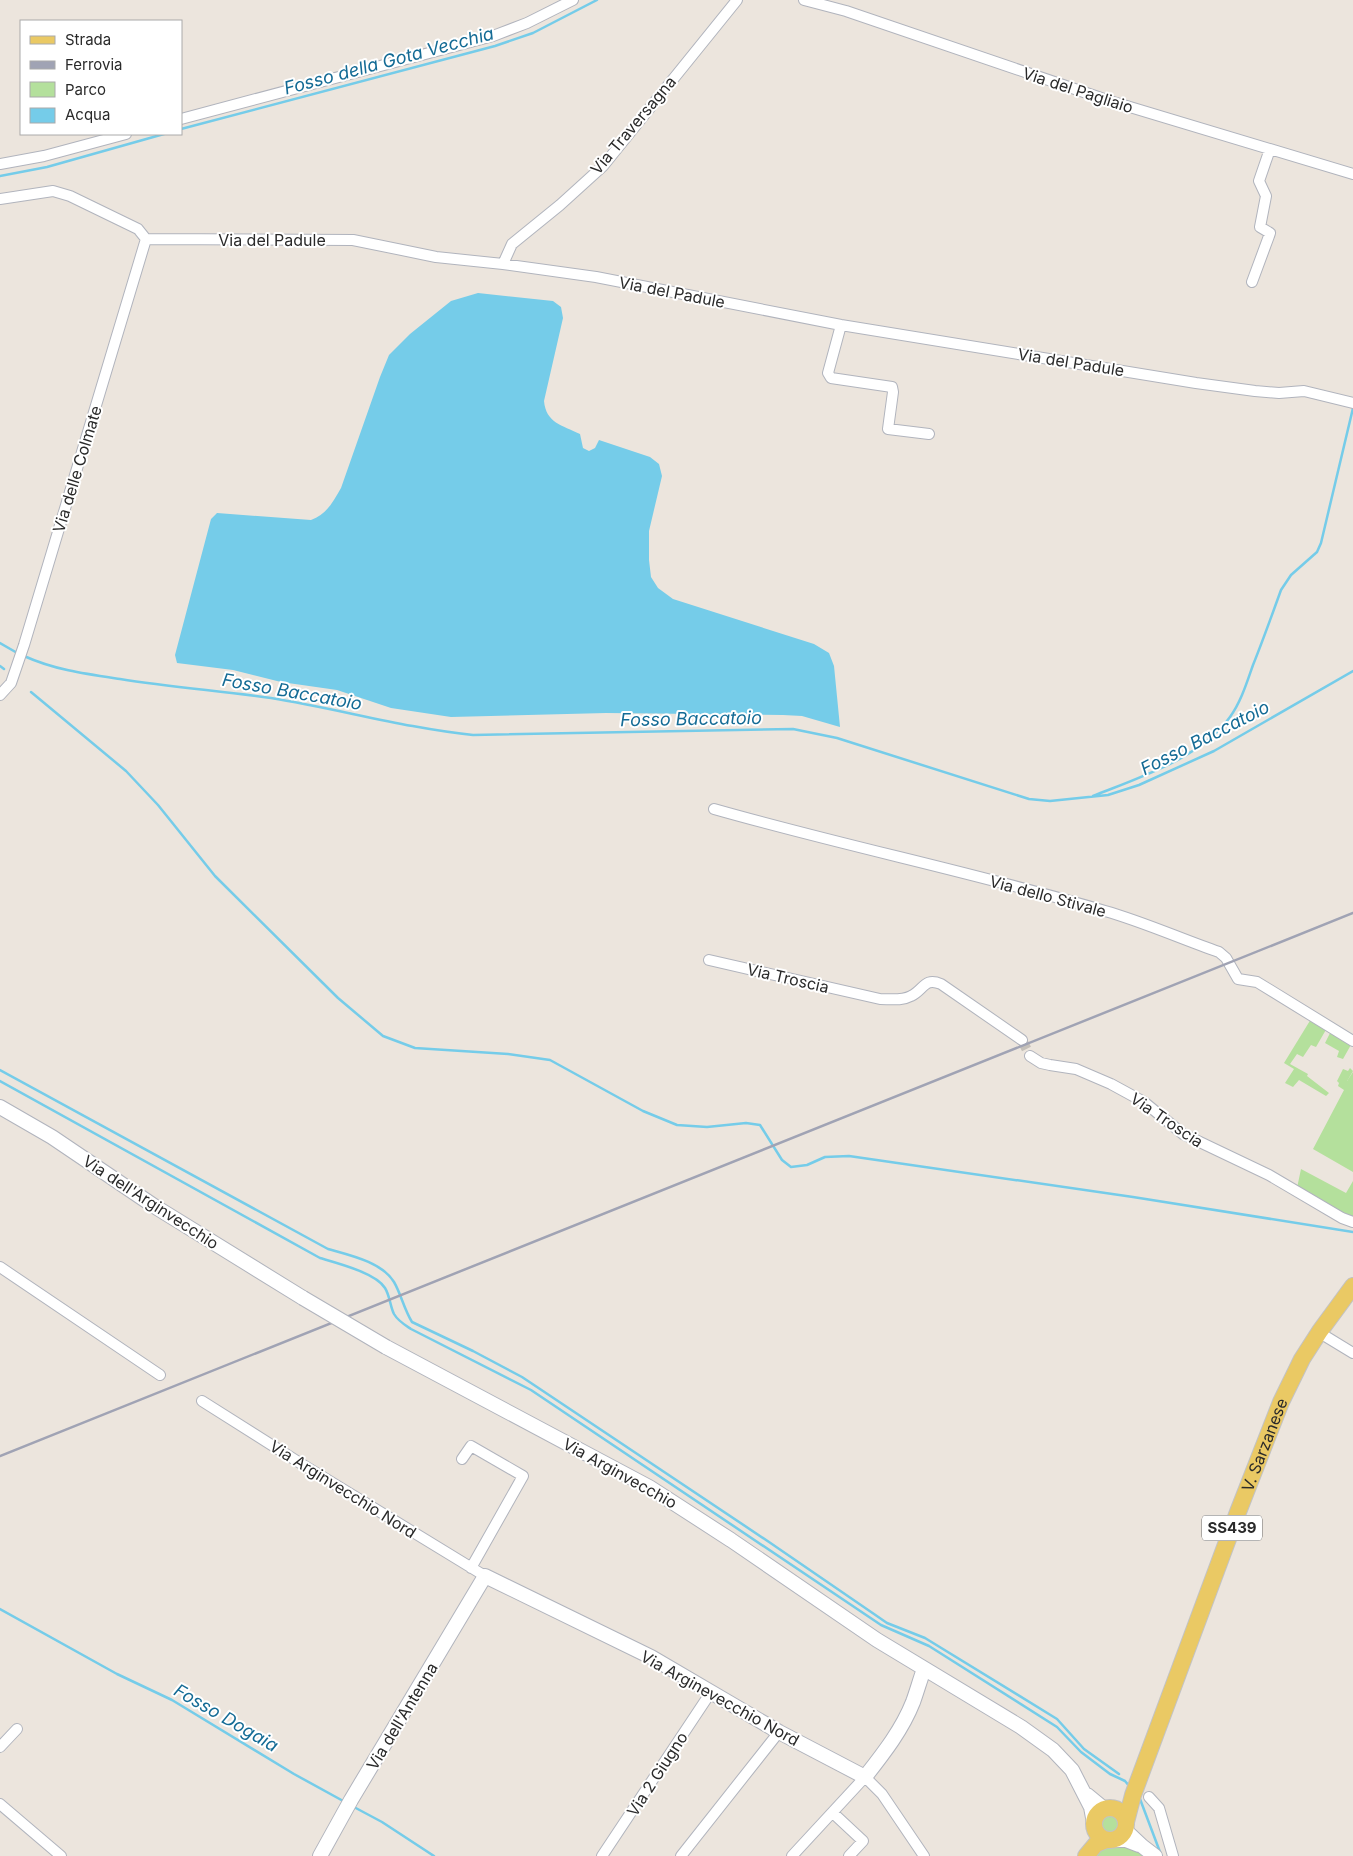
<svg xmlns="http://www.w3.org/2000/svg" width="1353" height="1856" font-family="Inter,sans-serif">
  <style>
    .green { fill: #b4e09c }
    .water { fill: #75cce9 }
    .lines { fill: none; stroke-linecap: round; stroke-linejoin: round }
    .stream { stroke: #75cce9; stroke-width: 2.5 }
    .street-tunnel { stroke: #c5c0b9; stroke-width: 10; stroke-dasharray: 10 5; stroke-linecap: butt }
    .street-casing { stroke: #b1b4bd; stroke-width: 12 }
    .secondary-casing { stroke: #b1b4bd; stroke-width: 16 }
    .primary-casing { stroke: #c3c3c3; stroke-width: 18 }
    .street { stroke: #fff; stroke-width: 10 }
    .secondary { stroke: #fff; stroke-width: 14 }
    .primary { stroke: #eac964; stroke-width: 16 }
    .rail { stroke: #a0a3b4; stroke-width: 2.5 }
    .secondary-bridge-casing { stroke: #b1b4bd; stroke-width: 16; stroke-linecap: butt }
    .secondary-bridge { stroke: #fff; stroke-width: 14 }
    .labels { text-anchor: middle; stroke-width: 4; stroke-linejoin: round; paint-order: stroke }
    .shield { fill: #fff; stroke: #6a6a6a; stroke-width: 1 }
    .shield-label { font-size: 15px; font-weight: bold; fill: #2a2a2a }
    .street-label { font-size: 16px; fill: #2a2a2a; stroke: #fff }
    .water-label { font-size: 18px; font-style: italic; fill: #146b95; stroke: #fff }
  </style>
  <rect width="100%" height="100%" fill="#ece5dd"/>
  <path class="green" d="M 1311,1019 L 1327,1028 L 1316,1047 L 1311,1045 L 1303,1057 L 1297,1054 L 1290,1064 L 1308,1074 L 1307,1076 L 1329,1093 L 1326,1096 L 1299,1080 L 1293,1087 L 1285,1083 L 1294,1069 L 1284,1063 Z
    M 1331,1031 L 1352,1043 L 1343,1059 L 1337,1057 L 1339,1051 L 1325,1043 Z
    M 1350,1068 L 1353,1071 L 1347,1081 L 1353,1072 L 1353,1172 L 1313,1149 L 1344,1090 L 1338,1086 L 1339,1083 L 1337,1081 L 1343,1069 L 1348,1071 Z
    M 1301,1169 L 1346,1193 L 1353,1181 L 1353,1218 L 1344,1215 L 1297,1188 Z
    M1100 1823a10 10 0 1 1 20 0a10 10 0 1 1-20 0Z
    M 1116,1845 L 1130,1847 L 1145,1856 L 1094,1856 L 1102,1850 Z"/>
  <path class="water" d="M 478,293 L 553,301 L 561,307 L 563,318 L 544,401 C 546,423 562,425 580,434 L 583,448 L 589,451 L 595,448 L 599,440 L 650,457 L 659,464 L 662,476 L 649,531 L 649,560 L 651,577 L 658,588 L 673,599 L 814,644 L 829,653 L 834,666 L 840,727 L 802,716 L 783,715 L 606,713 L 451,717 L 391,708 L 337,690 L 281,682 L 233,670 L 177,663 L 175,655 L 211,519 L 217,513 L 311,520 C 326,515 333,502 341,488 L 380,377 L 389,355 L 410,334 L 451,301 Z"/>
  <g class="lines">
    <path class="stream" d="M 181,129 L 495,46 L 533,33 L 597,0
      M 0,176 L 47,167 L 164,134
      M 0,643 L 19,654
      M 24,656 C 55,670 86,674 120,679 C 170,687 221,691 271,698 C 339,709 405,728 473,735 L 793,729 L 837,738 L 1029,799 L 1050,801 L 1108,795 L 1139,785 L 1214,751 L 1353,671
      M 0,666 L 4,669
      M 31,692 L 126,771 L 158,805 L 215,876 L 338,998 L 383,1036 L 415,1048 L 508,1054 L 550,1060 L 643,1111 L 677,1125 L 707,1127 L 746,1123 L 760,1125 L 782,1160 L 791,1167 L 807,1165 L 825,1157 L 849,1156 L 1133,1197 L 1353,1232
      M 1093,796 C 1138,778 1201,758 1230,717 C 1241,702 1247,682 1253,665 C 1263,640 1272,615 1281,590 L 1291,575 L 1317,552 L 1321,543 L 1353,408
      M 0,1070 L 328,1249 C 349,1255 382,1262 394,1282 C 401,1294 404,1309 412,1322 L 473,1351 L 522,1377 L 769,1542 L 874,1614 L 887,1623 L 925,1638 L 1057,1719 L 1084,1749 L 1119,1774
      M 0,1081 L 320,1258 C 337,1263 376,1273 385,1288 C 390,1296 390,1306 394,1314 C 398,1321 405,1325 411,1329 L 531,1390 L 881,1625 L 929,1646 L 1057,1727 L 1081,1752 L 1110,1774 L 1125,1781 L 1130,1787
      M 0,1609 L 117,1674 L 172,1700 L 294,1774 L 345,1802
      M 1140,1799 L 1160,1852
      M 352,1806 L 382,1822 L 434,1856"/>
    <path class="street-tunnel" d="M 1022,1040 L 1030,1056"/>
    <g class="street-casing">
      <path id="street" d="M 804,0 L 846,11 L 1110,101 L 1353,174
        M 181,119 L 493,36 L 527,23 L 573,0
        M 0,164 L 44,156 L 126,134
        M 0,199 L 53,191 L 70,196 L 138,229 L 146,239
        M 146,239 L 353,240 L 436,257 L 503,264 L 596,277 L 841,325 L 1196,383 L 1255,391 L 1279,393 L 1304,391 L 1353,403
        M 503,264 L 512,244 L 560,205 L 603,166 L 737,0
        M 1252,282 L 1269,236 L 1270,233 L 1260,227 L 1266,196 L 1259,181 L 1270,149
        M 841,325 L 828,373 L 831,378 L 892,387 L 893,392 L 888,429 L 929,434
        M 0,695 L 11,683 L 24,645 L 146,239
        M 714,809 C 844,846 976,873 1105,911 C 1144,922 1181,939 1219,952 L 1226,958 L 1238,979 L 1257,982 L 1353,1041
        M 709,960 L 880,999 C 890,999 902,1001 911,996 C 924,990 924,977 941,984 L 1022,1040
        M 1030,1056 L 1041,1063 L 1050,1065 L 1076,1069 L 1111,1084 L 1144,1102 L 1183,1134 L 1269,1175 L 1342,1218 L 1353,1222
        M 0,1267 L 160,1375
        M 1320,1331 L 1325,1336 L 1353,1353
        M 202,1401 L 300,1463 L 485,1576
        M 462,1459 L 471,1446 L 523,1476 L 471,1568
        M 0,1747 L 17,1729
        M 1149,1797 L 1159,1808 L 1173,1856
        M 0,1804 L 61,1856
        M 833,1813 L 863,1841 L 849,1856
        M 602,1856 L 711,1692
        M 681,1856 L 779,1732
        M 792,1856 L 865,1777 L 882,1794 L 924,1856"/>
    </g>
    <g class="secondary-casing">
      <path id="secondary" d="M 0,1107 L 52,1137 L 154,1206 L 303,1298
        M 386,1347 L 649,1487 L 731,1540 L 877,1640 L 1021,1727 L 1053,1750 L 1072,1770 L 1091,1807 L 1094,1823
        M 1087,1795 L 1104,1809
        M 1125,1830 L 1142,1846 L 1155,1856
        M 1113,1840 L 1126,1840 L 1139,1845
        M 320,1856 L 351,1800 L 485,1576 L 651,1657 L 779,1732 L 865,1777 C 883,1754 902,1730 913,1702 C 917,1691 920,1680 924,1669"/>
    </g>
    <g class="primary-casing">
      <g id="primary">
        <circle cx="1110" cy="1824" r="16"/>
        <path id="s1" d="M 1126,1822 L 1133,1795 L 1238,1512 L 1281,1402 L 1302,1359 L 1320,1331 L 1353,1286"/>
        <path d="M 1086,1856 L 1096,1844 L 1106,1840"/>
      </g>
    </g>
    <use href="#street" class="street"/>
    <use href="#secondary" class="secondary"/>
    <use href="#primary" class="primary"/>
    <path class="rail" d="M 0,1456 L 1353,913"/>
    <g class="secondary-bridge-casing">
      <path id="secondary-bridge" d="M 303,1298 L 386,1347"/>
    </g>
    <use href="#secondary-bridge" class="secondary-bridge"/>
  </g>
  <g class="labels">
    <rect class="shield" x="1202" y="1515.5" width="60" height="25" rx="4"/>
    <g class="shield-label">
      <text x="1232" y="1533">SS439</text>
    </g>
    <g class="street-label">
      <text transform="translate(1078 90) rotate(18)" y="6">Via del Pagliaio</text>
      <text transform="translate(633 125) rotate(-50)" y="6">Via Traversagna</text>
      <text x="272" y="246">Via del Padule</text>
      <text transform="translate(672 292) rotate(11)" y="6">Via del Padule</text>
      <text transform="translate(1071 362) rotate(9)" y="6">Via del Padule</text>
      <text transform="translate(77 469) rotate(-73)" y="6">Via delle Colmate</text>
      <text transform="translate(1048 896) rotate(15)" y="6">Via dello Stivale</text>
      <text transform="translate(788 978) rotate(13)" y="6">Via Troscia</text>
      <text transform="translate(1167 1120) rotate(34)" y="6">Via Troscia</text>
      <text transform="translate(151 1202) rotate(33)" y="6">Via dell'Arginvecchio</text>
      <text dy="6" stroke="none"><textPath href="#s1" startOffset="402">V. Sarzanese</textPath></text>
      <text transform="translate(620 1473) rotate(29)" y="6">Via Arginvecchio</text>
      <text transform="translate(343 1489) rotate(32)" y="6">Via Arginvecchio Nord</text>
      <text transform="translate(720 1698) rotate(29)" y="6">Via Arginevecchio Nord</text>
      <text transform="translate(402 1716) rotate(-59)" y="6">Via dell'Antenna</text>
      <text transform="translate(657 1774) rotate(-57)" y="6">Via 2 Giugno</text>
    </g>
    <g class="water-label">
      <text transform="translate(389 61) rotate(-15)" y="6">Fosso della Gota Vecchia</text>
      <text transform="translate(292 692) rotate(10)" y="6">Fosso Baccatoio</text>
      <text transform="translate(691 719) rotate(-1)" y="6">Fosso Baccatoio</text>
      <text transform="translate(1205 738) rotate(-27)" y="6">Fosso Baccatoio</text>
      <text transform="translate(226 1718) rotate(30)" y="6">Fosso Dogaia</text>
    </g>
  </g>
  <rect x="20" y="20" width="162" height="115" fill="#ffffff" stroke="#aaaaaa"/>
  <rect x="30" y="36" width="25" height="8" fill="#eac964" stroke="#aaaaaa"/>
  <text x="65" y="45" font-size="15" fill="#2a2a2a">Strada</text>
  <rect x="30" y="61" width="25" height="8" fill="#a0a3b4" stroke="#aaaaaa"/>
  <text x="65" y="70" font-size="15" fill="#2a2a2a">Ferrovia</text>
  <rect x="30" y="82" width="25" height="15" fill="#b4e09c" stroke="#aaaaaa"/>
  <text x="65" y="95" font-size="15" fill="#2a2a2a">Parco</text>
  <rect x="30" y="108" width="25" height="15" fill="#75cce9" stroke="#aaaaaa"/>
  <text x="65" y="120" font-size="15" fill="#2a2a2a">Acqua</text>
</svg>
